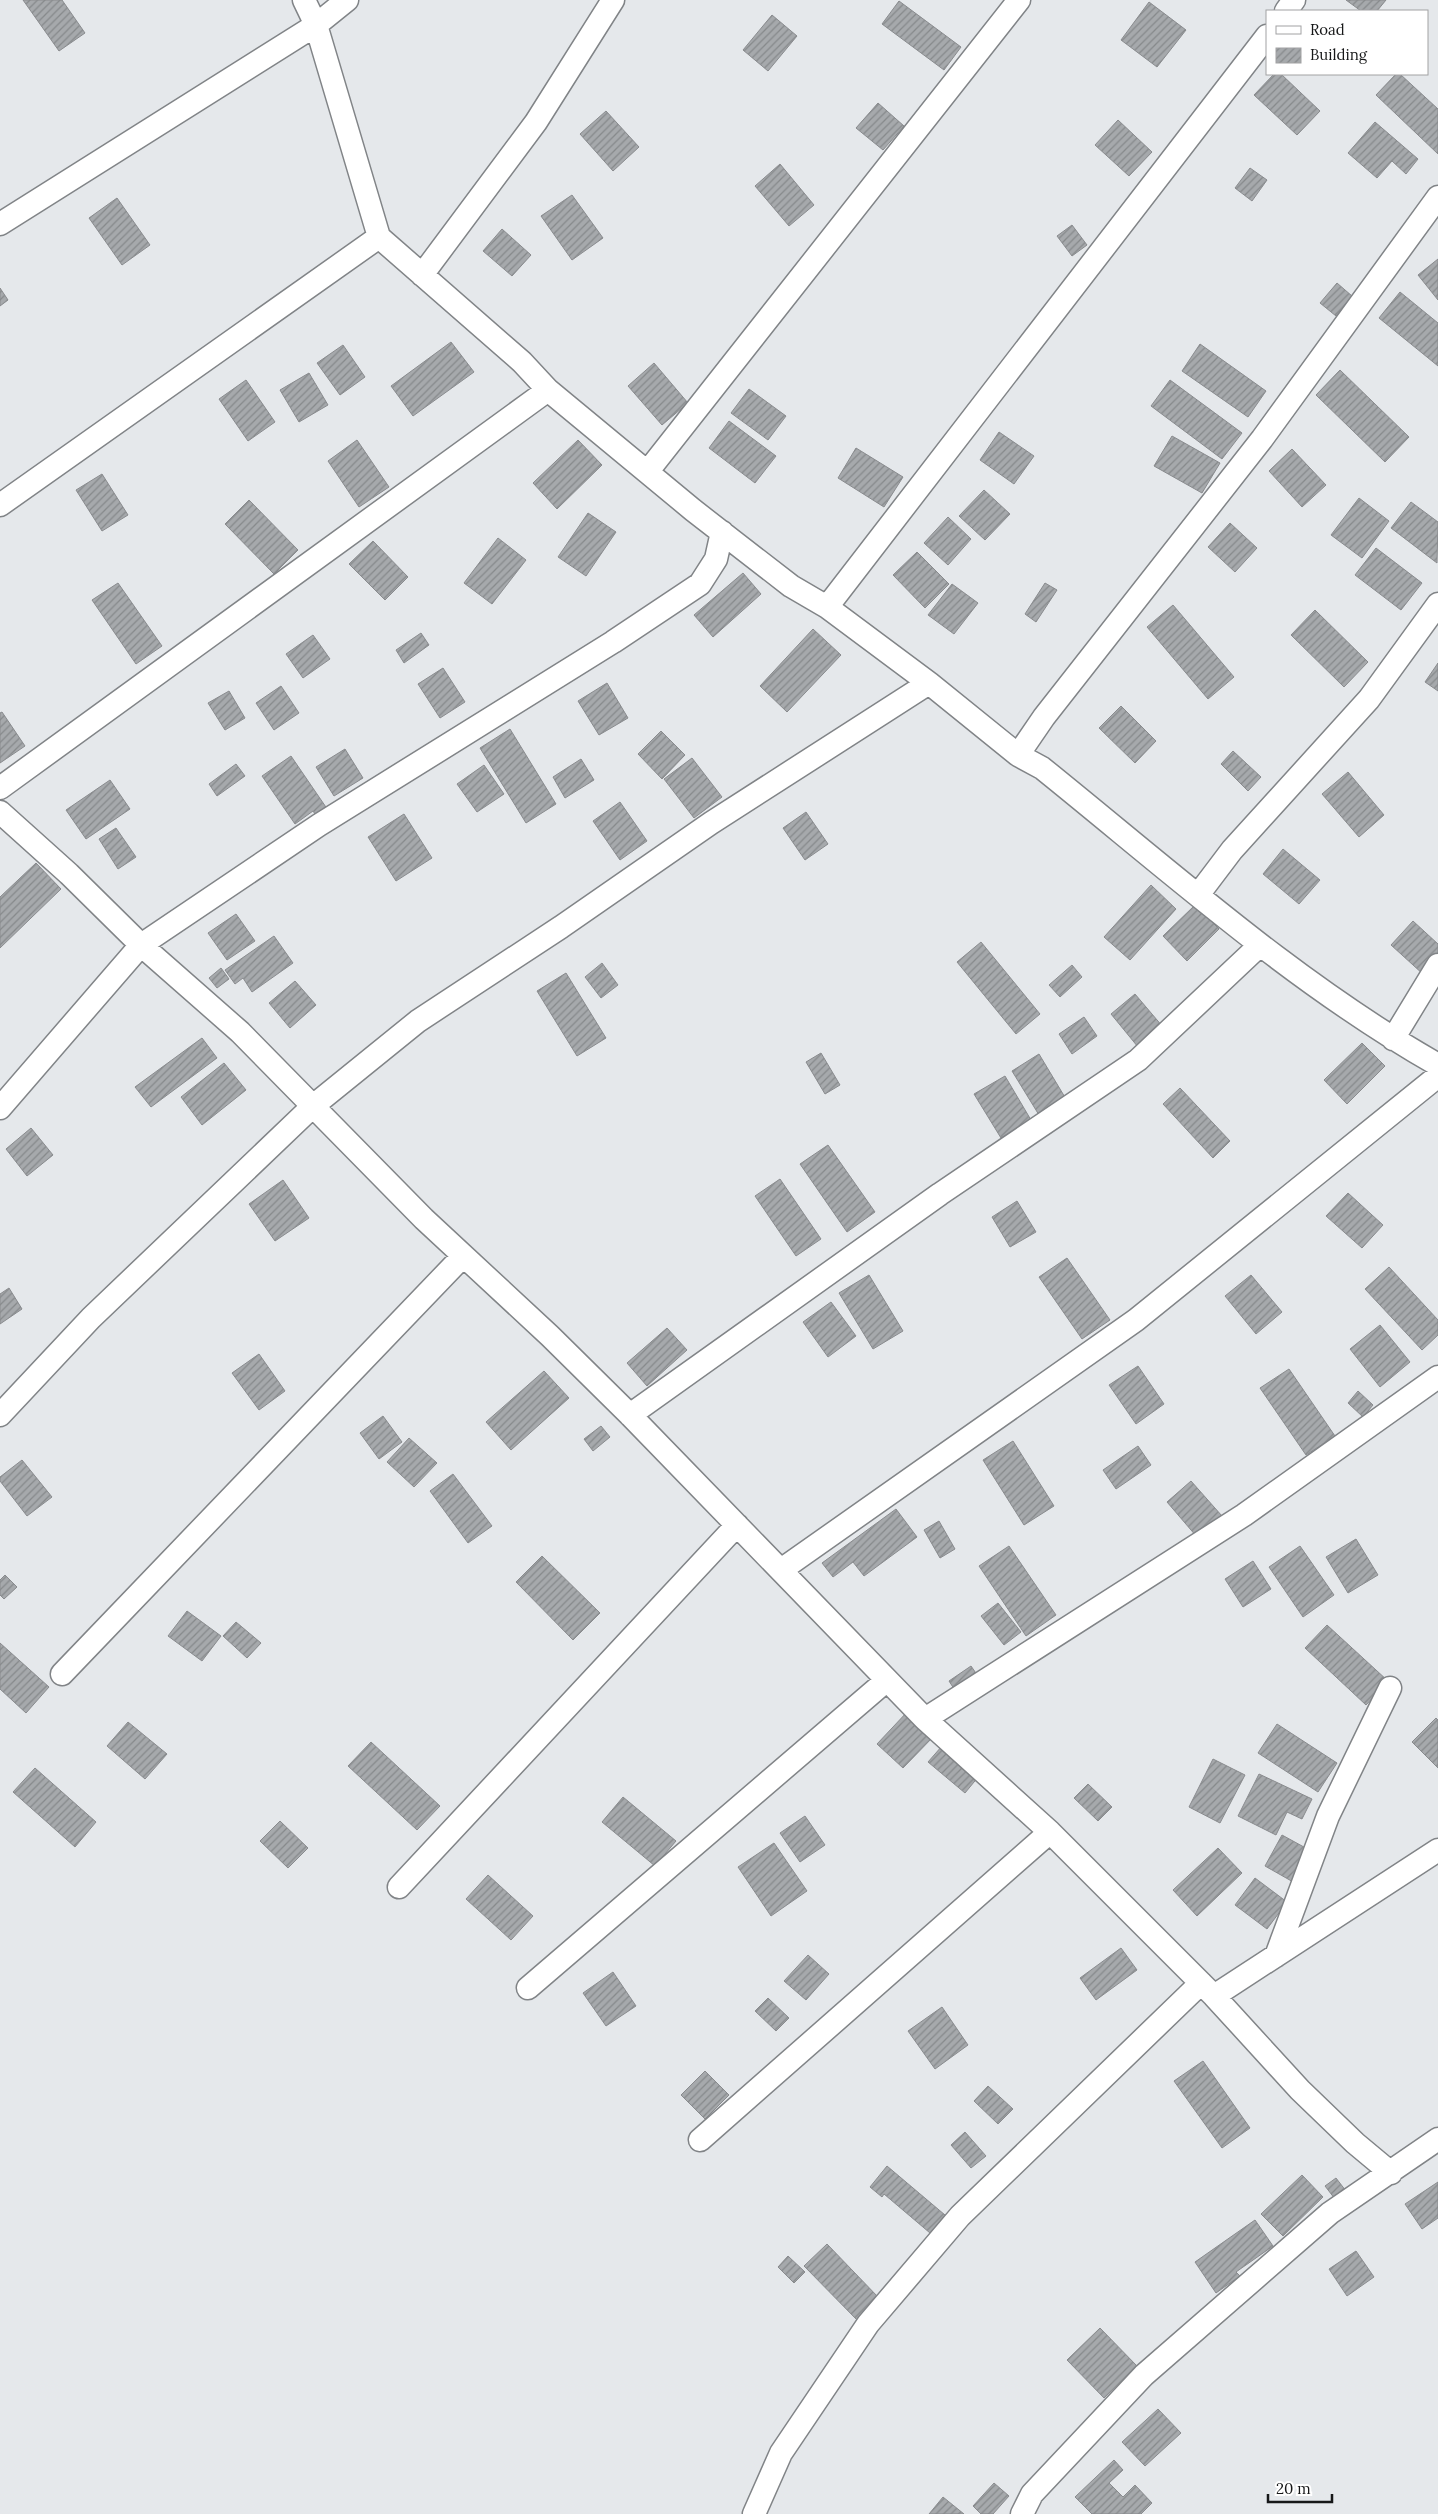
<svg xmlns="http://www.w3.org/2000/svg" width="1438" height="2514" font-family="Lora,serif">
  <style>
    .building { fill: url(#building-hatch); stroke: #898b8e }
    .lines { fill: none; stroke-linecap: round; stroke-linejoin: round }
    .street-casing { stroke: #818487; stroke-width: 25 }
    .street { stroke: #fff; stroke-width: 22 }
  </style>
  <defs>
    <pattern id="building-hatch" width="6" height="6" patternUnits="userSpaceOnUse" patternTransform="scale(1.25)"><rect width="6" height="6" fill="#a6a9ac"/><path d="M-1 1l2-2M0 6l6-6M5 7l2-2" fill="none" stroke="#86898b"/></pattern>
  </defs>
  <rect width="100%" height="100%" fill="#e5e8eb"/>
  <path class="building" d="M 23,0 L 62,0 L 85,33 L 59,51 Z
    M 1346,0 L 1386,0 L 1377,11 L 1361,11 Z
    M 899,1 L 961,47 L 944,70 L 882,24 Z
    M 1149,2 L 1186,30 L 1157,67 L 1121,40 Z
    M 772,15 L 797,36 L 768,71 L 743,50 Z
    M 1274,74 L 1281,74 L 1320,111 L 1297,135 L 1254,95 Z
    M 1396,74 L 1400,74 L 1438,109 L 1438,154 L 1376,95 Z
    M 878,103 L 904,126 L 883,150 L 856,128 Z
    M 606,111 L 639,147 L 613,171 L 580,134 Z
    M 1118,120 L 1152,152 L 1129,176 L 1095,145 Z
    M 1375,122 L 1418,159 L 1406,174 L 1392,161 L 1377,178 L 1348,153 Z
    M 780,164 L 814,205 L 789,226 L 755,186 Z
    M 1250,168 L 1267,180 L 1252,201 L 1235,188 Z
    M 572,195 L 603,238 L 572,260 L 541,216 Z
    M 117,198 L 150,245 L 122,265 L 89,218 Z
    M 1072,225 L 1087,245 L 1072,256 L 1057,236 Z
    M 502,229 L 531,255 L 512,276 L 483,251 Z
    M 1438,259 L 1438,300 L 1418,275 Z
    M 1337,283 L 1352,296 L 1336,316 L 1320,303 Z
    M 0,288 L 8,300 L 0,306 Z
    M 1400,292 L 1438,323 L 1438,366 L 1379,318 Z
    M 451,342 L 474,372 L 413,416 L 391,386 Z
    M 1200,344 L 1266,391 L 1248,417 L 1182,371 Z
    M 343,345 L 365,377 L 340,395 L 317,363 Z
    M 654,363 L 688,403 L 662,425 L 628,386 Z
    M 1340,370 L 1409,437 L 1385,462 L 1316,395 Z
    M 309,373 L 328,405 L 299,422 L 280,390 Z
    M 246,380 L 275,422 L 248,441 L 219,399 Z
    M 1170,380 L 1242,433 L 1222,459 L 1151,406 Z
    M 749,389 L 786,416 L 768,440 L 731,413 Z
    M 729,421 L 776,456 L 755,483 L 709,448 Z
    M 999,432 L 1034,456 L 1014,484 L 980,460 Z
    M 1172,436 L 1220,463 L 1202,493 L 1154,466 Z
    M 357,440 L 389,487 L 359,507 L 328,461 Z
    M 578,440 L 602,465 L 557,509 L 533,483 Z
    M 856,448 L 903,477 L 884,507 L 838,478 Z
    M 1292,449 L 1326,485 L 1302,507 L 1269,471 Z
    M 102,474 L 128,515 L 102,531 L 76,490 Z
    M 984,490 L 1010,514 L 985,540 L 959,516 Z
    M 1359,498 L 1389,521 L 1362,558 L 1331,535 Z
    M 249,500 L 298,550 L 274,574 L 225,524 Z
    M 1411,502 L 1438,522 L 1437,563 L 1391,528 Z
    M 588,513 L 616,532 L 586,576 L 558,557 Z
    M 948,517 L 971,539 L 948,565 L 924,543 Z
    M 1230,523 L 1257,548 L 1235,572 L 1208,547 Z
    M 498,538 L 526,560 L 492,604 L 464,583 Z
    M 373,541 L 408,577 L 385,600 L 349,564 Z
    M 1376,548 L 1422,583 L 1401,610 L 1355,575 Z
    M 917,552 L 949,584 L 925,608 L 893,575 Z
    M 743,573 L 761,594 L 713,637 L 694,615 Z
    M 118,583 L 162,646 L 136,664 L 92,600 Z
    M 1045,583 L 1057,590 L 1036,622 L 1025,614 Z
    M 952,584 L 978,603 L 954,634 L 928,615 Z
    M 1173,605 L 1234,677 L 1208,699 L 1147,627 Z
    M 1315,610 L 1368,662 L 1344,687 L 1291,635 Z
    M 813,629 L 841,655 L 787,712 L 760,686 Z
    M 421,633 L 429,645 L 404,663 L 396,650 Z
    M 313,635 L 330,659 L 303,678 L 286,654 Z
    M 1438,663 L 1438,691 L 1425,682 Z
    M 443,668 L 465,702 L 440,718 L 418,684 Z
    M 607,683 L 628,718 L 599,735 L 578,701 Z
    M 281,686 L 299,713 L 274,730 L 256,703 Z
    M 229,691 L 245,718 L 225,730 L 208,703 Z
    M 1121,706 L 1156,741 L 1135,763 L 1099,728 Z
    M 2,712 L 25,746 L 0,763 L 0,713 Z
    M 510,729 L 556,804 L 526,823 L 480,748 Z
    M 661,731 L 685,755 L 662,779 L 638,754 Z
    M 345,749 L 363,778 L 334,796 L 316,767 Z
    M 1233,751 L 1261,777 L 1248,791 L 1221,764 Z
    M 291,756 L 330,813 L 319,820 L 313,811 L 295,824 L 262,776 Z
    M 692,758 L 722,797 L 694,818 L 664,779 Z
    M 581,759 L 594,780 L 565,798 L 553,777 Z
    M 236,764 L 245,776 L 217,796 L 209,784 Z
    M 484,765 L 504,794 L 477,812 L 457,784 Z
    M 1348,772 L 1384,815 L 1359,837 L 1322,794 Z
    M 110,780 L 130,809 L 86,839 L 66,810 Z
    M 620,802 L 647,841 L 620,860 L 593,821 Z
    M 806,812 L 828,844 L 805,860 L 783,828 Z
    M 404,814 L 432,858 L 396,881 L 368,837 Z
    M 116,828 L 136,857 L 118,869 L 99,839 Z
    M 1283,849 L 1320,880 L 1299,904 L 1263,874 Z
    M 36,863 L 61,889 L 0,948 L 0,897 Z
    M 1151,885 L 1176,909 L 1130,960 L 1104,937 Z
    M 1195,905 L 1219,929 L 1187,961 L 1163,936 Z
    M 236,914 L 255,941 L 227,960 L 208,933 Z
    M 1413,921 L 1438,944 L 1438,960 L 1424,975 L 1391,945 Z
    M 274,936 L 293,963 L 252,992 L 243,978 L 235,984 L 225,970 Z
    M 981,942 L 1040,1014 L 1016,1034 L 957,962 Z
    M 602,963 L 618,985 L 601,998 L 585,977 Z
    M 1072,965 L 1082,977 L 1060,997 L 1049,985 Z
    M 221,968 L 229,979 L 217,988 L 209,978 Z
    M 566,973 L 606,1038 L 577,1056 L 537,991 Z
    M 295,981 L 316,1005 L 290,1028 L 269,1003 Z
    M 1135,994 L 1163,1027 L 1138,1047 L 1111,1014 Z
    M 1084,1017 L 1097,1036 L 1072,1054 L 1059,1034 Z
    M 202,1038 L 217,1058 L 151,1107 L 135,1087 Z
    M 1362,1043 L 1385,1066 L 1347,1104 L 1324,1080 Z
    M 821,1053 L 840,1085 L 825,1094 L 806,1062 Z
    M 1039,1054 L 1066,1099 L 1039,1115 L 1012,1071 Z
    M 224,1063 L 246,1090 L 202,1125 L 181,1097 Z
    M 1005,1076 L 1031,1120 L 1001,1138 L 974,1094 Z
    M 1180,1088 L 1230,1141 L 1213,1158 L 1163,1104 Z
    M 31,1128 L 53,1155 L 27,1176 L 6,1149 Z
    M 828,1145 L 875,1212 L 847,1232 L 800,1164 Z
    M 780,1179 L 821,1239 L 796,1256 L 755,1196 Z
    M 283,1180 L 309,1218 L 275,1241 L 249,1204 Z
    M 1348,1193 L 1383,1225 L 1362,1248 L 1326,1216 Z
    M 1017,1201 L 1036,1232 L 1010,1247 L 992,1217 Z
    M 1067,1258 L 1110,1320 L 1082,1339 L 1039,1277 Z
    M 1389,1267 L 1438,1320 L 1438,1335 L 1422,1350 L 1365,1289 Z
    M 869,1275 L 903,1331 L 873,1349 L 839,1293 Z
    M 1251,1275 L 1282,1312 L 1256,1334 L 1225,1296 Z
    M 9,1288 L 22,1309 L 0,1324 L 0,1294 Z
    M 831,1302 L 856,1336 L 828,1357 L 803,1322 Z
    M 1380,1325 L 1410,1362 L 1380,1387 L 1350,1349 Z
    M 667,1328 L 687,1350 L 647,1386 L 627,1363 Z
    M 259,1354 L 285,1391 L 259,1410 L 232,1373 Z
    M 1138,1366 L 1164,1404 L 1136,1424 L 1109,1385 Z
    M 1289,1369 L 1335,1436 L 1306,1455 L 1260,1388 Z
    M 544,1371 L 569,1398 L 511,1450 L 486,1422 Z
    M 1358,1391 L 1373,1405 L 1363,1417 L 1348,1403 Z
    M 383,1416 L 402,1442 L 379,1459 L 360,1433 Z
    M 601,1426 L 610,1437 L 593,1451 L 584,1439 Z
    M 409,1438 L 437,1463 L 414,1487 L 387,1462 Z
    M 1013,1441 L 1054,1506 L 1024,1525 L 983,1460 Z
    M 1138,1446 L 1151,1465 L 1116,1489 L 1103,1470 Z
    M 22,1460 L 52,1497 L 27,1516 L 0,1481 L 0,1477 Z
    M 453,1474 L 492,1526 L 468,1543 L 430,1491 Z
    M 1191,1481 L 1222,1516 L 1197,1537 L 1167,1502 Z
    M 896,1509 L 917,1537 L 864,1576 L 853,1562 L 833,1577 L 822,1563 Z
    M 939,1521 L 955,1549 L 940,1558 L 924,1530 Z
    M 1356,1539 L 1378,1575 L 1348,1593 L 1326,1557 Z
    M 1009,1546 L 1056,1615 L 1026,1636 L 979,1566 Z
    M 1300,1546 L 1334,1595 L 1303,1617 L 1269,1567 Z
    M 542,1556 L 600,1613 L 573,1640 L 516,1582 Z
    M 1253,1561 L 1271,1589 L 1243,1607 L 1225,1579 Z
    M 5,1575 L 17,1587 L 4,1599 L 0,1595 L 0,1580 Z
    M 998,1603 L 1021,1632 L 1004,1645 L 981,1616 Z
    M 187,1611 L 221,1636 L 202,1661 L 168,1636 Z
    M 236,1622 L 261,1643 L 247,1658 L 223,1636 Z
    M 1327,1625 L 1388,1681 L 1366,1705 L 1305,1648 Z
    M 0,1643 L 49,1687 L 26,1713 L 0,1689 Z
    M 971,1666 L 980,1679 L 958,1695 L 949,1681 Z
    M 908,1711 L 934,1736 L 903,1768 L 877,1744 Z
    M 1436,1718 L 1438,1720 L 1438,1768 L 1412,1742 Z
    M 128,1722 L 167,1754 L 145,1779 L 107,1746 Z
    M 1277,1724 L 1337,1763 L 1318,1792 L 1258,1753 Z
    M 371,1742 L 440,1806 L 417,1830 L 348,1766 Z
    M 942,1746 L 979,1776 L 965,1793 L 928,1762 Z
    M 1213,1759 L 1245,1775 L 1220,1823 L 1189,1807 Z
    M 35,1768 L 96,1822 L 75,1847 L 13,1792 Z
    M 1259,1774 L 1312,1799 L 1302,1819 L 1287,1812 L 1276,1835 L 1238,1816 Z
    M 1088,1784 L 1112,1807 L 1098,1821 L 1074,1798 Z
    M 623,1797 L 676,1841 L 655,1866 L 602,1822 Z
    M 805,1816 L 825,1845 L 800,1862 L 780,1833 Z
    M 280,1821 L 308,1848 L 288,1868 L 260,1841 Z
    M 1282,1835 L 1313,1852 L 1295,1883 L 1265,1866 Z
    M 774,1843 L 807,1891 L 771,1916 L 738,1867 Z
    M 1218,1848 L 1242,1873 L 1197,1916 L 1173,1890 Z
    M 488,1875 L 533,1916 L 511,1940 L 466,1899 Z
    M 1255,1878 L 1287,1902 L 1267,1929 L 1235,1905 Z
    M 1121,1948 L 1137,1970 L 1096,2000 L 1080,1978 Z
    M 808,1955 L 829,1974 L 806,2000 L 784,1981 Z
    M 613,1972 L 636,2006 L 606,2026 L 583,1993 Z
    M 768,1998 L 789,2018 L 776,2031 L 755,2011 Z
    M 942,2007 L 968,2045 L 935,2069 L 908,2031 Z
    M 1203,2061 L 1250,2128 L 1222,2148 L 1174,2081 Z
    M 705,2071 L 729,2095 L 705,2119 L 681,2095 Z
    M 988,2086 L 1013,2109 L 998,2124 L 974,2101 Z
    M 965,2132 L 986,2156 L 971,2168 L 951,2145 Z
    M 887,2166 L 945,2215 L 930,2233 L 884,2194 L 882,2197 L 870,2187 Z
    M 1302,2175 L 1323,2197 L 1283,2236 L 1261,2214 Z
    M 1336,2178 L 1346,2191 L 1335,2199 L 1325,2186 Z
    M 1438,2182 L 1438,2218 L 1422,2229 L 1405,2204 Z
    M 1255,2220 L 1273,2246 L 1236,2272 L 1240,2276 L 1216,2293 L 1195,2262 Z
    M 827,2244 L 879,2298 L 857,2320 L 804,2266 Z
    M 1356,2251 L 1374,2277 L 1347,2296 L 1329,2269 Z
    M 788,2256 L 805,2272 L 794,2283 L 778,2267 Z
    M 1100,2328 L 1137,2366 L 1104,2398 L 1067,2360 Z
    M 1158,2409 L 1181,2433 L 1145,2466 L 1122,2442 Z
    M 1114,2460 L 1123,2470 L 1109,2483 L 1123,2497 L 1135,2485 L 1152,2503 L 1141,2514 L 1092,2514 L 1075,2497 Z
    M 994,2483 L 1009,2496 L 993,2514 L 981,2514 L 973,2506 Z
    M 943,2497 L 964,2514 L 929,2514 Z"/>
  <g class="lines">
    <g class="street-casing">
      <path id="street" d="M 304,0 L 316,25 L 379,237 L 522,362 L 548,390 L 693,510 L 791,586 L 827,607 L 929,683 L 1018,755
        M 1286,11 L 1294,0
        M 1438,197 L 1262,439 L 1044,717 L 1018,755 L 1042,768 C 1170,871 1294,983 1438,1065
        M 0,224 L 316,25 L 347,0
        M 422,275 L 536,122 L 613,0
        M 648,471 L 1019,0
        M 0,505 L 379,237
        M 827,607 L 1267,36
        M 0,788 L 548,390
        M 0,812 L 69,874 L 141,945 L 240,1032 L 424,1219 L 550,1336 L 630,1415 L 925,1719 L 1050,1832 L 1214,1996 L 1300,2090 L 1355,2143 L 1391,2173
        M 1198,895 L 1232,850 L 1369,699 L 1438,604
        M 1393,1039 L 1438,965
        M 0,1108 L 141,945 L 319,825 L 613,642 L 700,584 L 716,559 L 722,532
        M 0,1415 L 91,1318 L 313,1106 L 418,1021 L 561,927 L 711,823 L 929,683
        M 630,1415 L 940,1194 L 1138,1060 L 1260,945
        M 781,1570 L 1136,1320 L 1438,1076
        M 62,1674 L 463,1256
        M 925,1719 L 1244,1515 L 1438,1377
        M 399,1887 L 737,1525
        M 1276,1956 L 1328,1816 L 1390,1688
        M 528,1988 L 887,1680
        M 1214,1996 L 1438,1850
        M 700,2140 L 1050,1832
        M 754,2514 L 781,2453 L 868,2324 L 960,2216 L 1201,1983
        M 1022,2514 L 1032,2494 L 1144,2375 L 1330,2213 L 1438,2139"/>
    </g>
    <use href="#street" class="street"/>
  </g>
  <rect x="1266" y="10" width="162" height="65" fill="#ffffff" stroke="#a2a2a3"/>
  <rect x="1276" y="26" width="25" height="8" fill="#ffffff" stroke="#a2a2a3"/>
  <text x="1310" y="35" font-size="15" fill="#161718">Road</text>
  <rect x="1276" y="48" width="25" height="15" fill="url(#building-hatch)" stroke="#a2a2a3"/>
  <text x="1310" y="60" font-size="15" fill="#161718">Building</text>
  <path d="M1268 2494v8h64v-8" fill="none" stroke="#161718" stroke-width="2.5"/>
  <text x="1276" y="2494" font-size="15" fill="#161718" stroke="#ffffff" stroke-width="4" paint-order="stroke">20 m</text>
</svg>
